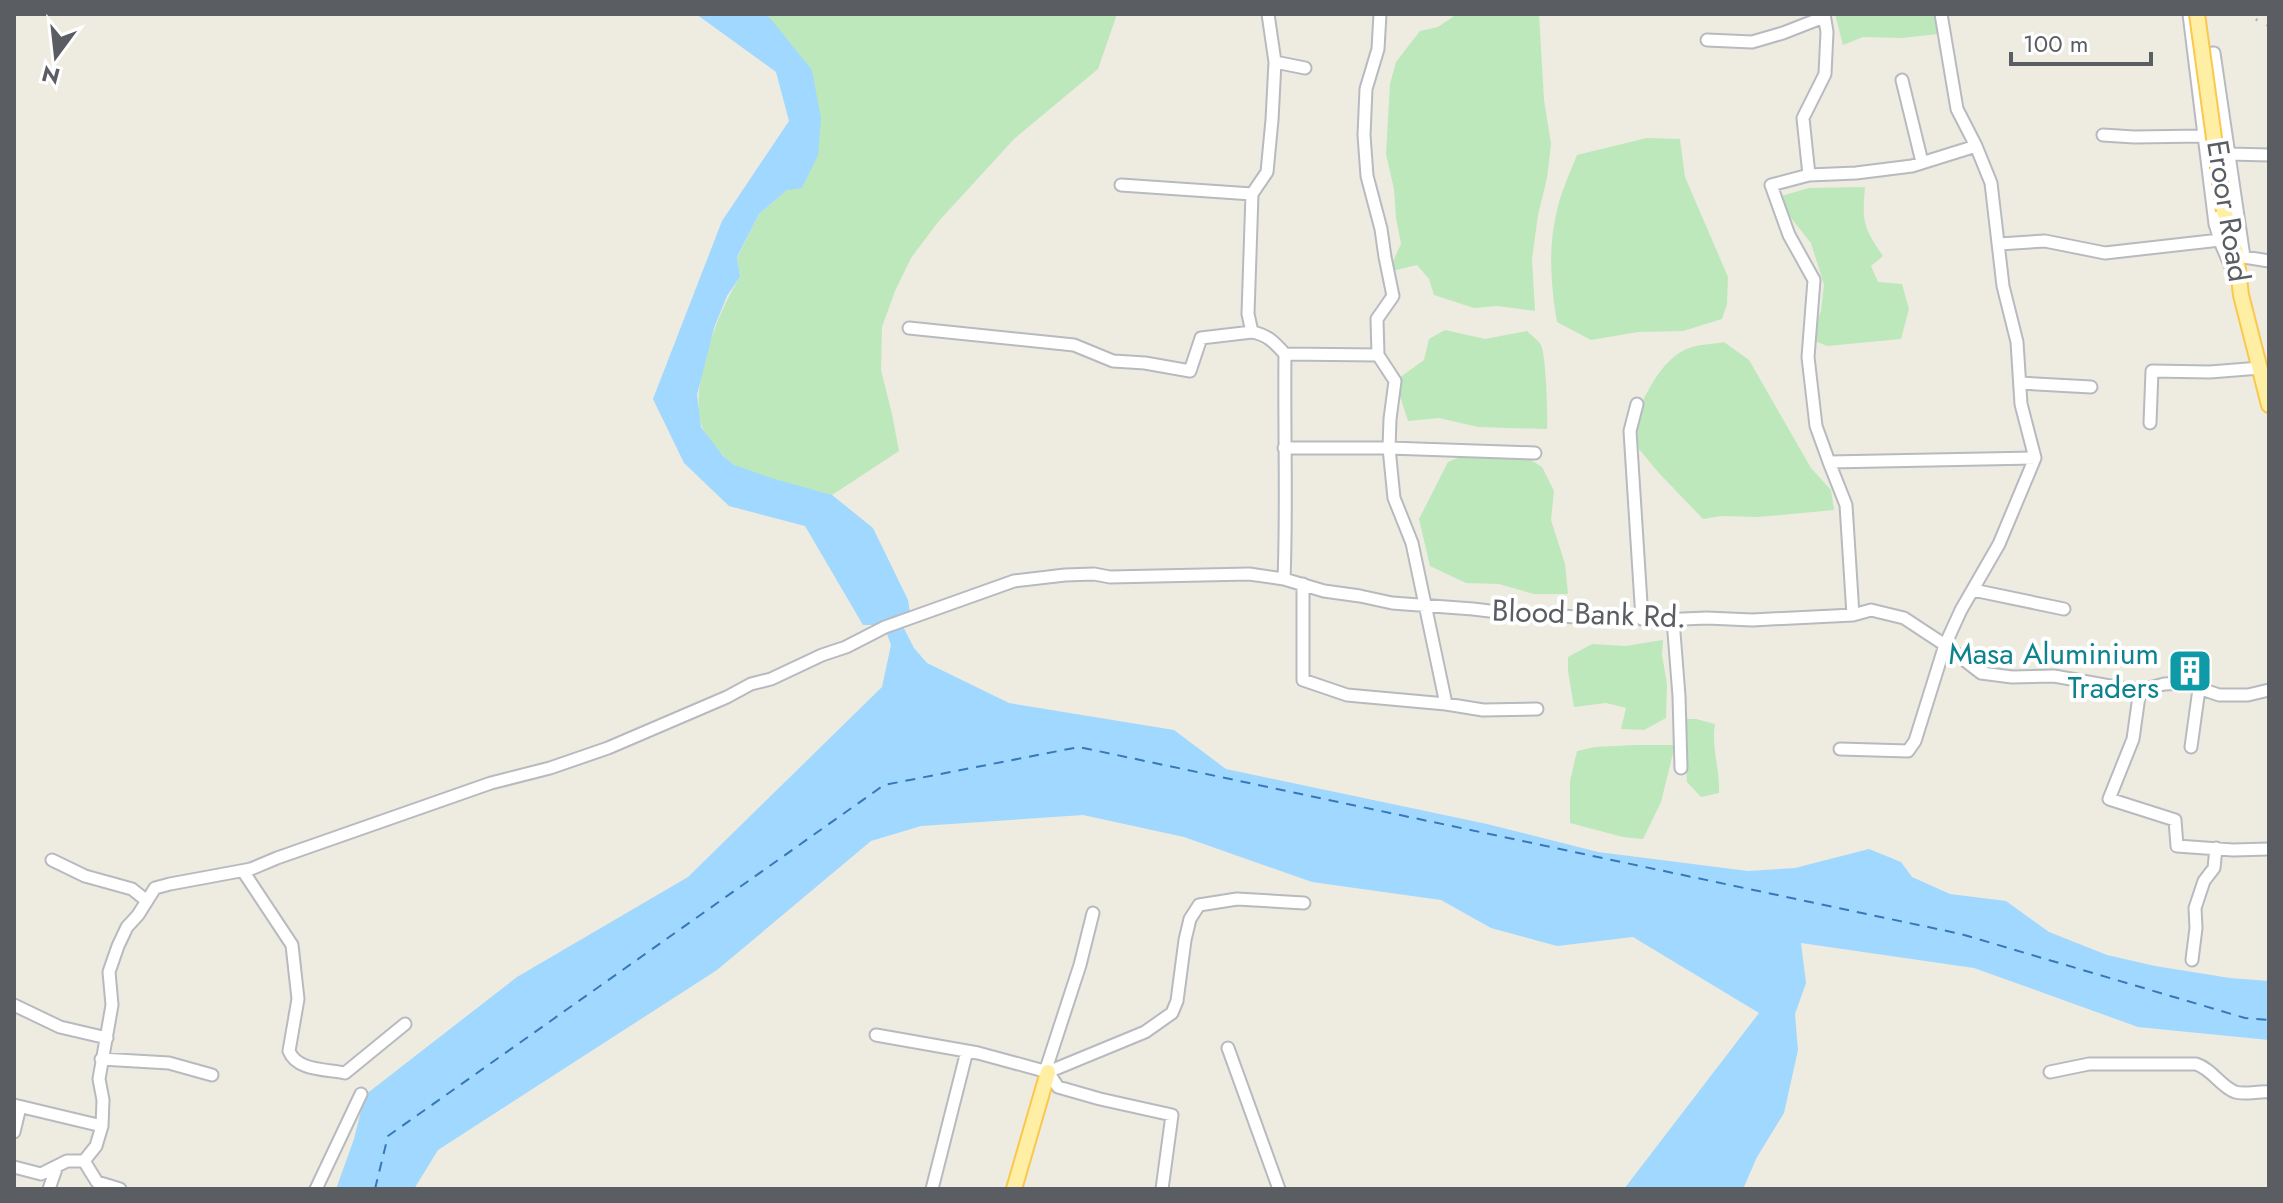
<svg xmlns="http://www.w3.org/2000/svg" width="2283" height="1203" font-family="Jost,sans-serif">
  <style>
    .green { fill: #bce8bb }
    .water { fill: #a0d8ff }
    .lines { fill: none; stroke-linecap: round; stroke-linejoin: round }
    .ferry { stroke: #3678b8; stroke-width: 2; stroke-dasharray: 10 8; stroke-linecap: butt }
    .minor-casing { stroke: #b7babf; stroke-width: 15 }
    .major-casing { stroke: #fbc74d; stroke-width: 18 }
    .minor { stroke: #fff; stroke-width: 11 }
    .major { stroke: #ffefa5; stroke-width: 14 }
    .rail { stroke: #b3b4b4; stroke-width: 3; stroke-dasharray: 2 10; stroke-linecap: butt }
    .major-bridge-casing { stroke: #fbc74d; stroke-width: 18; stroke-linecap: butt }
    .major-bridge { stroke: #ffefa5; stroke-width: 14 }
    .labels { text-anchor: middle; stroke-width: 8; stroke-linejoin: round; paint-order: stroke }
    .street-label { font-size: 30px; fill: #5a5e63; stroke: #fff }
    .culture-label { font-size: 30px; fill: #0d838f; stroke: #fff; text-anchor: end }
  </style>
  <rect width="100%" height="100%" fill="#eeebe1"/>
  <path class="green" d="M 765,14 L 1117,14 L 1098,69 L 1014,139 L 938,222 L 911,258 L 895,291 L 882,327 L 881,370 L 892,414 L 899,451 L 832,495 C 807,488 751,477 731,463 C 722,456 704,434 701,424 C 690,384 718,311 740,277 L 737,258 L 759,214 L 787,190 L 812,70 Z
    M 1457,14 L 1539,14 L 1544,100 L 1551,144 L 1547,178 L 1538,215 L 1532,259 L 1535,311 L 1497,306 L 1474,308 L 1434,295 L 1429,279 L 1417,265 L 1388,272 L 1401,244 L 1396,218 L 1394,189 L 1386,154 L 1390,84 L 1396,62 L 1420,31 L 1438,27 Z
    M 1835,14 L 1933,14 L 1938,34 L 1902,38 L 1863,37 L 1843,45 Z
    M 1647,138 L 1680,139 L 1685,177 L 1728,277 L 1727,304 L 1722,319 L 1683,331 L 1638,332 L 1591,340 L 1557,322 C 1551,287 1548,250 1556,215 C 1560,194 1569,175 1577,155 Z
    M 1865,187 C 1862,222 1863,227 1883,256 L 1871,266 L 1878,282 L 1902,284 L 1909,309 L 1901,339 L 1827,346 L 1810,339 L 1821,311 L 1824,285 L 1811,243 L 1775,198 L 1809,188 Z
    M 1445,330 L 1485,339 L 1527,331 C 1531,335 1538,340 1541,345 C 1546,355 1548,417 1547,429 L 1478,427 L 1439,418 L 1408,421 L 1395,381 L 1424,360 L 1429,339 Z
    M 1724,342 L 1749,360 L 1811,468 L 1831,490 L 1834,510 L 1758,517 L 1721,516 L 1703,519 L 1658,472 L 1639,449 L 1631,425 C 1645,397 1660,357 1692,347 C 1702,344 1714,344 1724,342 Z
    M 1481,448 L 1511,448 L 1542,467 L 1554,491 L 1551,520 L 1565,564 L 1568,594 L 1534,594 L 1499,584 L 1466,583 L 1430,566 L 1419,519 L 1448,462 Z
    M 1663,640 L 1662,655 L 1667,684 L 1666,718 L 1644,730 L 1621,729 L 1626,708 L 1606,703 L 1574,707 L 1568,671 L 1568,657 L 1592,644 L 1625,646 Z
    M 1683,719 L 1696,719 L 1715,724 C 1711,748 1720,769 1719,793 L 1701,797 L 1687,782 Z
    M 1636,745 L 1675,745 L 1661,802 L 1643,839 L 1623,837 L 1570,823 L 1570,781 L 1577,751 L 1595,747 Z"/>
  <path class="water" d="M 696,14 L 765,14 L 770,18 L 812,70 L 821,119 L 818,155 L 802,188 L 787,190 L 759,214 L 737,257 L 740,277 L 727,296 L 714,328 L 697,395 L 701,427 L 723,456 L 734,465 L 771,478 L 832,495 L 873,528 L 908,600 L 910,612 L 898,617 L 914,648 L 927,663 L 1009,703 L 1174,730 L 1226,769 L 1487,824 L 1598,852 L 1748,871 L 1795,868 L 1869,849 L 1901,862 L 1912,877 L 1950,894 L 2006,901 L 2049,932 L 2107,955 L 2155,966 L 2230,978 L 2269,981 L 2269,1040 L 2138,1027 L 1974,968 L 1801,943 L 1806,983 L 1795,1014 L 1798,1050 L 1784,1113 L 1757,1157 L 1743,1189 L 1624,1189 L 1759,1013 L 1633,937 L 1557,946 L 1491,928 L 1441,900 L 1312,882 L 1184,837 L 1083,815 L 921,826 L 871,841 L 717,970 L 438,1150 L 414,1189 L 336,1189 L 354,1139 L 365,1095 L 517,977 L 688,877 L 882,687 L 891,645 L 883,623 L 875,625 L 863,625 L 805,526 L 729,506 L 684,463 L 653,399 L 722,221 L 789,121 L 776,72 Z"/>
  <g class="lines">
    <path class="ferry" d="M 375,1189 L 388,1136 L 884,785 L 1079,747 L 1961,934 L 2245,1018 L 2269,1020"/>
    <g class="minor-casing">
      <path id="minor" d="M 1380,14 L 1378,49 L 1366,89 L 1364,135 L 1367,176 L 1381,229 L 1385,257 L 1393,296 L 1377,319 L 1378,355 L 1395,381 L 1390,419 L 1389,448 L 1394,498 L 1412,543 L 1446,704
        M 1824,14 L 1827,32 L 1825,74 L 1803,118 L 1809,175 L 1771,185 L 1789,235 L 1814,280 L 1808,357 L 1816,426 L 1829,462 L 2035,458 L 1999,544 L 1961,610 L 1945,645 L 1915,741 L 1908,751 L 1840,749
        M 1941,14 L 1957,109 L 1976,146
        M 2189,14 L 2215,224 L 2222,246 L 2235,276
        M 1707,40 L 1752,42 L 1783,33 L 1824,17
        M 2194,55 L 2214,53 L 2244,257 L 2269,261
        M 1275,62 L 1305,68
        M 1902,80 L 1922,162
        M 2103,135 L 2134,137 L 2203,136
        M 2229,154 L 2269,155
        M 1809,175 L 1856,173 L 1912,166 L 1976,146 L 1991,183 L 2003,286 L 2017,342 L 2021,404 L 2035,458
        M 1121,185 L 1252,194
        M 1999,244 L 2045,241 L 2105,253 L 2220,240
        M 909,328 L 1074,345 L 1113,361 L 1145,363 L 1190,371 L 1201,338 L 1252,332 L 1248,314 L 1252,194 L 1267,172 L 1272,120 L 1275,62 L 1268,14
        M 1252,332 C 1268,335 1274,342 1285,354 C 1284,429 1287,504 1284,579
        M 1285,354 L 1378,355
        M 2020,383 L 2091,387
        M 1637,404 L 1630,431 L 1642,619
        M 2150,423 L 2152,371 L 2210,372 L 2260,368
        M 1284,448 L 1389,448 L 1535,453
        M 1829,462 L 1846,505 L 1853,615
        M 1303,584 L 1303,680 L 1347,695 L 1446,704 L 1483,710 L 1537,709
        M 1973,590 L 2064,609
        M 1673,620 L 1679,696 L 1681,768
        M 2140,689 L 2133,739 L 2109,799 L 2175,820 L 2177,846 L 2233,850 L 2269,849
        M 2191,747 L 2199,689
        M 52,860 L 85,876 L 132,889 L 147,901
        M 243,871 L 292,945 L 298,999 L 289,1051 C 297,1071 326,1069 345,1073 L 405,1024
        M 1093,913 L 1080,965 L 1047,1066 L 1048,1072 L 1058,1087 L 1100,1099 L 1172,1115 L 1162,1189
        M 2192,960 L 2196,928 L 2195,908 L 2204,881 L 2214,868 L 2216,848
        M 14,1005 L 60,1027 L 107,1038
        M 876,1035 L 978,1053 L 1048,1072 L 1145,1032 L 1172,1013 L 1177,1001 L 1185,940 L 1190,919 L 1199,905 L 1237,899 L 1304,903
        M 1228,1048 L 1279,1189
        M 101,1059 L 169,1063 L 212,1075
        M 2050,1072 L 2089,1064 L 2196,1064 C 2212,1069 2220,1086 2235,1092 C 2244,1095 2259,1091 2269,1092
        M 14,1105 L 102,1126
        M 14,1132 L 20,1107
        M 84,1161 L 97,1182 L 120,1189
        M 14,1167 L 41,1174 L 57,1166
        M 49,1189 L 57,1166 L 67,1161 L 84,1161 L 96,1146 L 102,1126 L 103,1100 L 99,1079 L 112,1005 L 109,972 L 118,946 L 127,927 L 138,915 L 155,888 L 170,884 L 251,869 L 277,858 L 491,783 L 550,768 L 608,748 L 727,697 L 751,684 L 771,679 L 822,655 L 846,647 L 885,627 L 1014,581 L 1065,575 L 1094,574 L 1110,577 L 1249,574 L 1284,579 L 1324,591 L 1360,596 L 1392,603 L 1473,609 L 1531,616 L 1550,615 L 1612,620 L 1630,617 L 1659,620 L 1707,618 L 1752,620 L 1853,615 L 1871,610 L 1904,618 L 1945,645 L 1981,673 L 2012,677 L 2054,676 L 2121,688 L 2146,689 L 2164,684 L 2184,683 L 2219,695 L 2248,695 L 2269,690
        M 316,1189 L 361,1094
        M 932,1189 L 967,1051"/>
    </g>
    <g class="major-casing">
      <path id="major" d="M 2224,211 L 2236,253 L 2241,295 L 2269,405
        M 1014,1189 L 1048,1072"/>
    </g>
    <use href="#minor" class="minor"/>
    <use href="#major" class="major"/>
    <path class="rail" d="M 2245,14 L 2269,26"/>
    <g class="major-bridge-casing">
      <path id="major-bridge" d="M 2197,14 L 2224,211"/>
    </g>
    <use href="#major-bridge" class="major-bridge"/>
  </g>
  <defs>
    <g id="building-square" transform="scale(2.3)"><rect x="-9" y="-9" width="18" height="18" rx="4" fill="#0f9aa8" stroke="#fff"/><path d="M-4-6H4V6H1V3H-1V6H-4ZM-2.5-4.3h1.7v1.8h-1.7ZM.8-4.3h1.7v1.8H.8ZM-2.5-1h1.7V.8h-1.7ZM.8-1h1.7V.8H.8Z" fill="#fff"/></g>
  </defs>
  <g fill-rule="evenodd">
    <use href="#building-square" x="2190" y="671"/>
  </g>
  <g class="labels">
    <g class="street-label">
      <text transform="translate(2228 211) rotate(81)" y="10">Eroor Road</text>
      <text transform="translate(1589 614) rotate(2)" y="10">Blood Bank Rd.</text>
    </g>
    <g class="culture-label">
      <text x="2159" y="664">Masa Aluminium<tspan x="2159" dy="34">Traders</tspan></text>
    </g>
  </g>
  <rect width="2283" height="1203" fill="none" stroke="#5a5e63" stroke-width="32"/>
  <g transform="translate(56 56) rotate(195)" stroke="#ffffff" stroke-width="6" paint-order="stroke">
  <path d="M0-6L14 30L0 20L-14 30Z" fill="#5a5e63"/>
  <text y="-12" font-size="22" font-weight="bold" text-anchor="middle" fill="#5a5e63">N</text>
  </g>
  <path d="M2011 52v12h140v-12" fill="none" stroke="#5a5e63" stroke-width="4"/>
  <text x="2023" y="52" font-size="24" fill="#5a5e63" stroke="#ffffff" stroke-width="6" paint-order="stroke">100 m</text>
</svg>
